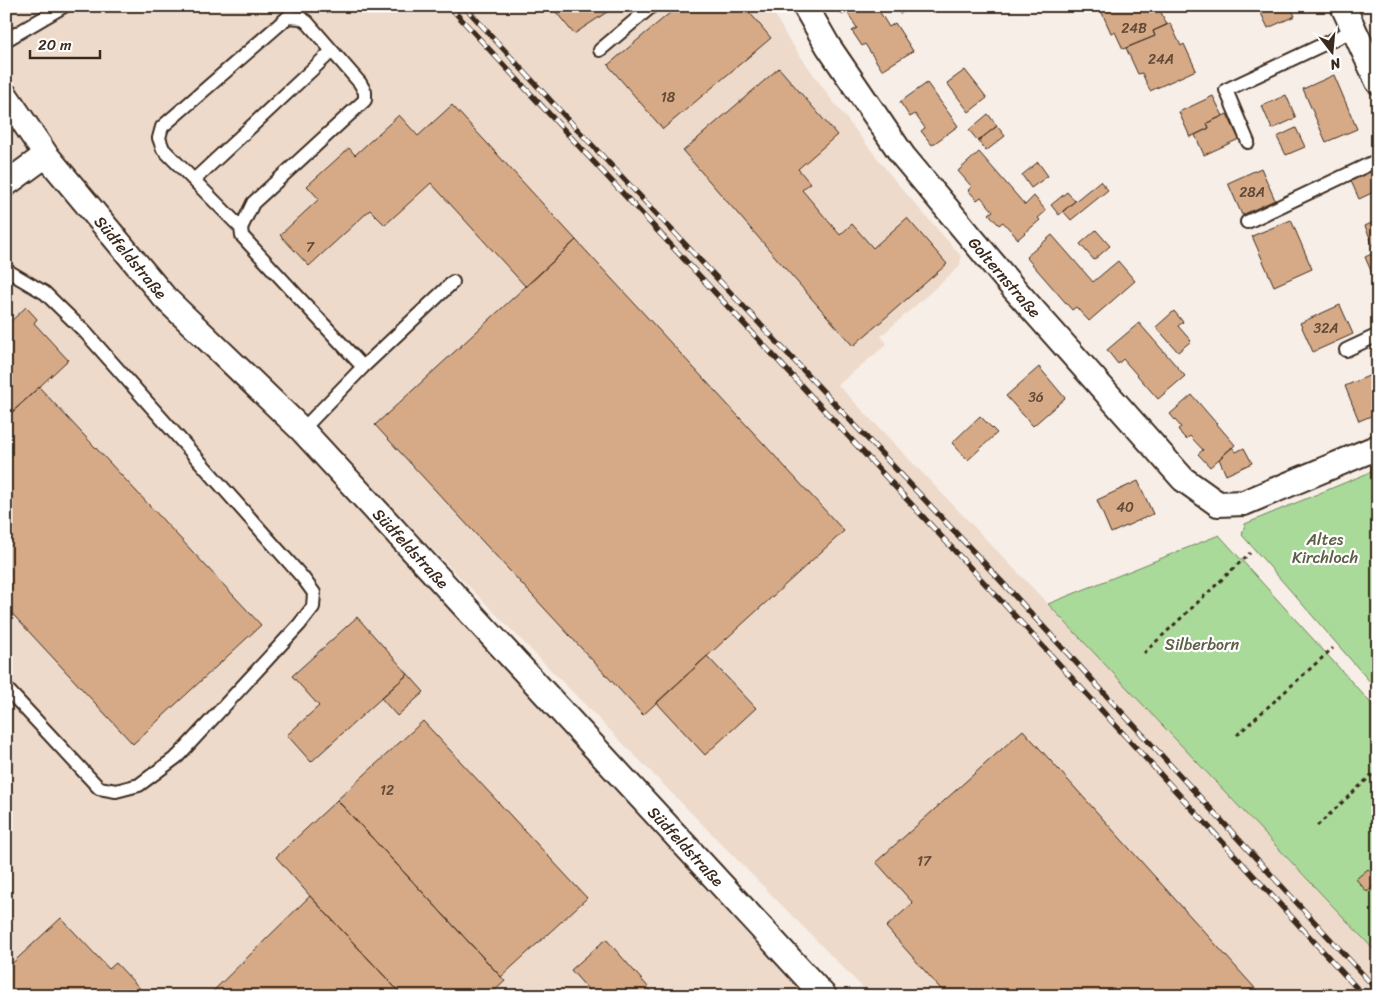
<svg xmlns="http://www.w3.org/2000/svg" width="1384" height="1002" font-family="Sriracha,sans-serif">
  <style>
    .built { fill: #eddaca }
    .green { fill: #a9da9a; stroke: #72825c }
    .building { fill: #d6aa87; stroke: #3b2a1e }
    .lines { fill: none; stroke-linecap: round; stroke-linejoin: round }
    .lane-casing { stroke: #3b2a1e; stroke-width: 16 }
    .street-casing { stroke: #3b2a1e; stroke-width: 28 }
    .path { stroke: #3b2a1e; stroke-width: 3; stroke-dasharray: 4 4; stroke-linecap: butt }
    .lane { stroke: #fff; stroke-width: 12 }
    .street { stroke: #fff; stroke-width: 24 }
    .rail-casing { stroke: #3b2a1e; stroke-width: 5.5 }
    .rail { stroke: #fff; stroke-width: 4; stroke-dasharray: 11; stroke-linecap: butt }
    .labels { text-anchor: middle; stroke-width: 4.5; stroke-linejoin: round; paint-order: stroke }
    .number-label { font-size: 14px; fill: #624a38 }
    .street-label { font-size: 16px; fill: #3b2a1e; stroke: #fff }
    .park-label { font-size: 16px; fill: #5c5f43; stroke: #fff }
  </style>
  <rect width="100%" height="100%" fill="#f7eee7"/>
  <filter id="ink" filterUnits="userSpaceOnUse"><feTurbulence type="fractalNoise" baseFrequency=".02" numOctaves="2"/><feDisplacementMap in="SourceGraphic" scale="10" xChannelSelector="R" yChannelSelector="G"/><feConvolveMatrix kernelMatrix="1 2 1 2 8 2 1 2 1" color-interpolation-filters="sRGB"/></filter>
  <g filter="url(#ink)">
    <path class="built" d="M 6,6 L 770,6 L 787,37 L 831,99 L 896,182 L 961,256 L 960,266 L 881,336 L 887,344 L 838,385 L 1048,604 L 1378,954 L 1378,996 L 871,996 L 61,171 L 824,996 L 6,996 Z"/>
    <path class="green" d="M 1378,469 L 1378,691 L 1242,535 L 1245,524 Z
      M 1219,535 L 1378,711 L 1378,954 L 1048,604 Z"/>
    <path class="building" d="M 551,6 L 616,6 L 574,34 Z
      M 678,6 L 744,6 L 771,38 L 663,129 L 608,65 Z
      M 836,6 L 876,6 L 889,27 L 895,23 L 913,51 L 882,70 L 865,44 L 862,46 L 852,31 L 857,28 L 847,12 L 842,15 Z
      M 895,6 L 913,6 L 900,14 Z
      M 1099,6 L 1158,6 L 1167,25 L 1153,31 L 1155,36 L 1123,49 L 1115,32 L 1111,33 Z
      M 1265,6 L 1296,6 L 1291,8 L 1295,16 L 1268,28 L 1260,11 L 1266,9 Z
      M 1170,23 L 1181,46 L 1184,44 L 1196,70 L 1150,91 L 1142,73 L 1138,74 L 1126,48 L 1155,36 L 1153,31 Z
      M 779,68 L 837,135 L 798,169 L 810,183 L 802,190 L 840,235 L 852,224 L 873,248 L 907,218 L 947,264 L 853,346 L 683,151 Z
      M 965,70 L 987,98 L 969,112 L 947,83 Z
      M 1334,75 L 1357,129 L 1326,142 L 1303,89 Z
      M 927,83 L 958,126 L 932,145 L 921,131 L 925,128 L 915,114 L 910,117 L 900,102 Z
      M 1286,95 L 1296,118 L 1272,129 L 1262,106 Z
      M 1213,96 L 1223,116 L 1207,123 L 1209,128 L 1190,137 L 1179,112 Z
      M 452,105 L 576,240 L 526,287 L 431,183 L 385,225 L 370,210 L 309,266 L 280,235 L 319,199 L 307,186 L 349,148 L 355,155 L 399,115 L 418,136 Z
      M 988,114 L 997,126 L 978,141 L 969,130 Z
      M 1227,114 L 1239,139 L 1204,155 L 1195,135 L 1209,128 L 1207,123 Z
      M 997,126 L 1005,136 L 986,151 L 978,141 Z
      M 1296,128 L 1305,147 L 1286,155 L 1277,137 Z
      M 979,152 L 1025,205 L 1034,196 L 1046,211 L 1038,218 L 1040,220 L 1018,239 L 1003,222 L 999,225 L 989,214 L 993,211 L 981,197 L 977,200 L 968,190 L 972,187 L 958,171 Z
      M 1038,162 L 1048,176 L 1031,188 L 1022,175 Z
      M 1261,168 L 1275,200 L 1242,215 L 1228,183 Z
      M 1374,170 L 1378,178 L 1378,190 L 1359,199 L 1351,181 Z
      M 1100,181 L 1108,190 L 1071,220 L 1063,211 Z
      M 1067,192 L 1075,201 L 1059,215 L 1051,205 Z
      M 1291,220 L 1312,269 L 1274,286 L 1252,236 Z
      M 1378,220 L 1378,287 L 1365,257 L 1376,252 L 1365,226 Z
      M 1096,230 L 1110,246 L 1094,260 L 1080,244 Z
      M 1052,235 L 1093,282 L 1118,261 L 1135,281 L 1089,321 L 1076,307 L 1072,310 L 1026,257 Z
      M 576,240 L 844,531 L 643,715 L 375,425 Z
      M 1340,305 L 1353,334 L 1313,352 L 1300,323 Z
      M 26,307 L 37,319 L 34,323 L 68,360 L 6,418 L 6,326 Z
      M 1174,311 L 1183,322 L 1178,326 L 1191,341 L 1178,352 L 1156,327 Z
      M 1139,323 L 1185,376 L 1158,399 L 1123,359 L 1118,364 L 1107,350 Z
      M 1039,367 L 1065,398 L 1033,426 L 1006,396 Z
      M 1378,372 L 1378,413 L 1359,421 L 1345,386 Z
      M 39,387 L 261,625 L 133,744 L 6,607 L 6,418 Z
      M 1192,395 L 1235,445 L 1210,467 L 1198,454 L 1203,450 L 1190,436 L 1186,439 L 1182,435 L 1178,429 L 1181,427 L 1170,414 Z
      M 980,416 L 997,433 L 968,460 L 952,443 Z
      M 1232,447 L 1236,452 L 1244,448 L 1252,463 L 1226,475 L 1219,459 Z
      M 1138,481 L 1153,514 L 1111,533 L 1097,500 Z
      M 357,617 L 408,674 L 311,762 L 287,735 L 319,706 L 292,676 Z
      M 707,656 L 756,708 L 705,755 L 657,703 Z
      M 408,674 L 424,692 L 397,716 L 381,698 Z
      M 423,721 L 587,898 L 501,977 L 337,800 Z
      M 1023,730 L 1262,996 L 947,996 L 886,927 L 913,903 L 876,862 Z
      M 337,800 L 505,981 L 489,996 L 403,996 L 310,896 L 276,857 Z
      M 1368,869 L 1378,880 L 1378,882 L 1367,892 L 1356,879 Z
      M 310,896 L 403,996 L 208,996 Z
      M 61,918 L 109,969 L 116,963 L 147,996 L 6,996 L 6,969 Z
      M 606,939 L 656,996 L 594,996 L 571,970 Z"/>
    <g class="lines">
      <g class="lane-casing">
        <path id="lane" d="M 6,40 L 64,6
          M 600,50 L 652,6
          M 1248,142 L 1226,90 L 1354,30
          M 194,180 L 332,51
          M 1247,222 L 1378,160
          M 241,228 L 163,149 L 159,138 L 162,127 L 288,17 L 301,18 L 307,22 L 360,83 L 365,92 L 365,100 L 253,203 L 241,228 L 242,236 L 363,367 L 302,430
          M 6,270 L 45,293 L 85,332 L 303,578 L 314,593 L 313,607 L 299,625 L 178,756 L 139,785 L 116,791 L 99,788 L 6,688
          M 1346,350 L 1378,335
          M 363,367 L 453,282"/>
      </g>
      <g class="street-casing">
        <path id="street" d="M 805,6 L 828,46 L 903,156 L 1010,284 L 1183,479 L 1218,504 L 1244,503 L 1378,447
          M 1343,6 L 1378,82
          M 6,96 L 46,155 L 165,298 L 302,430 L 824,996
          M 6,184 L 46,155"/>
      </g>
      <path class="path" d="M 1144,653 L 1250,553
        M 1237,735 L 1333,648
        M 1317,826 L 1378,769"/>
      <use href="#lane" class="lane"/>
      <use href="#street" class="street"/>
      <g class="rail-casing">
        <path id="rail" d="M 449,6 L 1004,604 L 1364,996
          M 464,6 L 562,113 L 1015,596 L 1378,991"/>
      </g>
      <use href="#rail" class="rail"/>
    </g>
  </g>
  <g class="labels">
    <g class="number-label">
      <text x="1134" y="33">24B</text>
      <text x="1161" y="64">24A</text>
      <text x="668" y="102">18</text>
      <text x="1252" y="197">28A</text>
      <text x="310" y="252">7</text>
      <text x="1326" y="333">32A</text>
      <text x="1036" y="402">36</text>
      <text x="1125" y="512">40</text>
      <text x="387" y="795">12</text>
      <text x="924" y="866">17</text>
    </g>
    <g class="street-label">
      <text transform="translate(131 257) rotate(50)" y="6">Südfeldstraße</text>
      <text transform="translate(1005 277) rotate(49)" y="6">Golternstraße</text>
      <text transform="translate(411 548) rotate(47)" y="6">Südfeldstraße</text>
      <text transform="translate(686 846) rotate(47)" y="6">Südfeldstraße</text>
    </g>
    <g class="park-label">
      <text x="1325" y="545">Altes<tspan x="1325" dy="18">Kirchloch</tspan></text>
      <text x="1202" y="650">Silberborn</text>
    </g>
  </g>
  <rect width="1384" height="1002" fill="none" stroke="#fff" stroke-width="25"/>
  <rect x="12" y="12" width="1359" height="977" fill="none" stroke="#3b2a1e" stroke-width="2" filter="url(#ink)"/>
  <g transform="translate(1332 52) rotate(164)" stroke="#ffffff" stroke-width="4" paint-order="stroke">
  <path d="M0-4L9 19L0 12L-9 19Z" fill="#3b2a1e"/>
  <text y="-8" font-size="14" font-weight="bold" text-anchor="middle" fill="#3b2a1e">N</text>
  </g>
  <path d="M30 50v8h70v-8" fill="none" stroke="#3b2a1e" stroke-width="2.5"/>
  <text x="38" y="50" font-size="15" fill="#3b2a1e" stroke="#ffffff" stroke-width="4" paint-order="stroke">20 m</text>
</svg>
